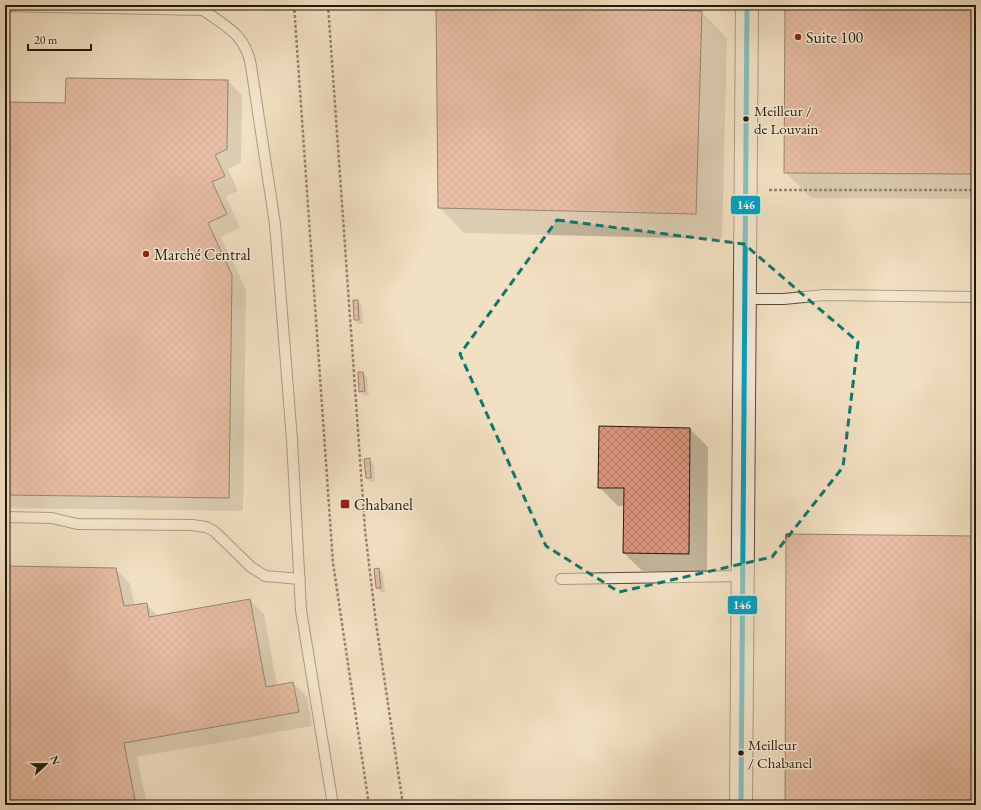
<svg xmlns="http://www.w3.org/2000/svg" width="981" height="810" font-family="'EB Garamond',serif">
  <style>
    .shadow { fill: #0003 }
    .building { fill: url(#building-cross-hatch); stroke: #22180a }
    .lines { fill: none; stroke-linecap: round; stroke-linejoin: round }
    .service-casing { stroke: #564a38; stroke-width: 12 }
    .tertiary-casing { stroke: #564a38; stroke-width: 24 }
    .path { stroke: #22180a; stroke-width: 2.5; stroke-dasharray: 3 2; stroke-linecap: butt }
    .service { stroke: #f7ebd7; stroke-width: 10 }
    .tertiary { stroke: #f7ebd7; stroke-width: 22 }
    .bus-1-casing { stroke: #f7ebd7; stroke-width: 8 }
    .bus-1 { stroke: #02a2c4; stroke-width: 5 }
    .marked { fill: none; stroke: #0f766e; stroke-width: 3; stroke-dasharray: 8 5; stroke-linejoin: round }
    .poi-dot { fill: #8f2418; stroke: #f7ebd7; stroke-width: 1.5 }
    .bus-dot { fill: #22180a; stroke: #f7ebd7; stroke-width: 1.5 }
    .labels { text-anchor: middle; stroke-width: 3; stroke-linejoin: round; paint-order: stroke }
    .bus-label { font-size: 15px; fill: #22180a; stroke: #f7ebd7; text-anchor: start }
    .poi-label { font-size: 16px; fill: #22180a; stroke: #f7ebd7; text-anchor: start }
    .line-badge { stroke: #f7ebd7; stroke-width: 1.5 }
    .badge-label { font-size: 11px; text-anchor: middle; font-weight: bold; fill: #fff }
  </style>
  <defs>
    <pattern id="building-cross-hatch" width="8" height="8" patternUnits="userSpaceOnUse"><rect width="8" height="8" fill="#de957f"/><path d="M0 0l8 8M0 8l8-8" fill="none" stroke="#b47966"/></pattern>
  </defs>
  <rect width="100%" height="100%" fill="#f2e0c2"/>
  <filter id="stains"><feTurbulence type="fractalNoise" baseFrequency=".005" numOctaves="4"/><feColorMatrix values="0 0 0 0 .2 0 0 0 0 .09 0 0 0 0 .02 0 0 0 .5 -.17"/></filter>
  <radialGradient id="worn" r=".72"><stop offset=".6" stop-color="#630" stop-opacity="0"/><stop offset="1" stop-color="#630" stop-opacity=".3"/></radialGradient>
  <path class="shadow" d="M 786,5 L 976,5 L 976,199 L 811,198 L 785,172 Z
    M 702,12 L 727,38 L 722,239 L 464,233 L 439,207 Z
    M 228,81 L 242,95 L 241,163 L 228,169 L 238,191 L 226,196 L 240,228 L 221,237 L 246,290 L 243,511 L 5,508 L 5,103 L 66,104 Z
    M 358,301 L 362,306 L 363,324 L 359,324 L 355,320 Z
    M 363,373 L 367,377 L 369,395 L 364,396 L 360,391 Z
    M 690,429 L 708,447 L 707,572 L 642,571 L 624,553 L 625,506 L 618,506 L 599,487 Z
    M 369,459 L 374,464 L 375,482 L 371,482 L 367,478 Z
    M 5,567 L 116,569 L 130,584 L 135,606 L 146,604 L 159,617 L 250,600 L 264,614 L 277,686 L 293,683 L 307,697 L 312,726 L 137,757 L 147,805 L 5,805 Z
    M 379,569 L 383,574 L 385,592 L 381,592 L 376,588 Z
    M 421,803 L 423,805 L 411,805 Z"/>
  <path class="building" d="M 436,5 L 702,11 L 696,214 L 438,208 Z
    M 785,5 L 976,5 L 976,174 L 784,173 Z
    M 66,78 L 228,80 L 227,149 L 215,155 L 225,176 L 212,182 L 227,214 L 208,223 L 232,275 L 229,498 L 5,495 L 5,102 L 65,103 Z
    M 353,300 L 358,300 L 359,320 L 354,320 Z
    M 358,372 L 363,372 L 365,391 L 359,392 Z
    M 599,426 L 690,428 L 689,554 L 623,553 L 624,488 L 598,488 Z
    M 370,458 L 371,478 L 366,478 L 364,459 Z
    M 786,534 L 976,536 L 976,805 L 785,805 Z
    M 5,566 L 116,568 L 124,606 L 147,603 L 149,617 L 250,599 L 266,687 L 293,682 L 299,712 L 124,743 L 136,805 L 5,805 Z
    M 379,568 L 381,588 L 376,588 L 374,569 Z"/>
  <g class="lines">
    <g class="service-casing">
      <path id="service" d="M 5,6 L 203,10 L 203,5
        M 203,10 C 227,27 246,35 251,66 L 275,224 L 292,440 L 301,610 L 333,805
        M 745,299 L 784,299 L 824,295 L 976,297
        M 5,517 L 52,518 L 77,524 L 192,525 L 206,527 L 214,531 L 251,567 L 265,576 L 300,579
        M 561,579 L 742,576"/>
    </g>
    <g class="tertiary-casing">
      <path id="tertiary" d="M 741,805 L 747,5"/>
    </g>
    <path class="path" d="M 294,5 L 333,563 L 369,805
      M 328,5 L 365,530 L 376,623 L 403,805
      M 769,190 L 976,190"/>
    <use href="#service" class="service"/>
    <use href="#tertiary" class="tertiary"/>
    <g class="bus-1-casing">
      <path id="bus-1" d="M 741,805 L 747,5"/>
    </g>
    <use href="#bus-1" class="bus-1"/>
  </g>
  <path d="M0 0H981V810H0ZM 557,220 L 744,244 L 858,342 L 843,467 L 772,557 L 619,592 L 546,546 L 460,354 Z" fill="#f2e0c2" fill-opacity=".55" fill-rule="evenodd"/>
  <path class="marked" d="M 557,220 L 744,244 L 858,342 L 843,467 L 772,557 L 619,592 L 546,546 L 460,354 Z"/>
  <g class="poi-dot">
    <circle cx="798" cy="37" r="4"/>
    <circle cx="146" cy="254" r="4"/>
    <rect x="340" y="499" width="10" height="10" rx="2"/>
  </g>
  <g class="bus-dot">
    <circle cx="746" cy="119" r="3.5"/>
    <circle cx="741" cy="753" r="3.5"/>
  </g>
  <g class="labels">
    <g class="bus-label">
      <text x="754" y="116">Meilleur /<tspan x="754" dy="18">de Louvain</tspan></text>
      <text x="748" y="750">Meilleur<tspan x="748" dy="18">/ Chabanel</tspan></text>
    </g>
    <g class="poi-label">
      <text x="806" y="43">Suite 100</text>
      <text x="154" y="260">Marché Central</text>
      <text x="354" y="510">Chabanel</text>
    </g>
  </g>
  <g class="line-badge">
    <rect x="730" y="195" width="31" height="20" rx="4" fill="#02a2c4"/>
    <rect x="727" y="595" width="31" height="20" rx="4" fill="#02a2c4"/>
  </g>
  <g class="badge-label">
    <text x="746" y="209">146</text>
    <text x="742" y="609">146</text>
  </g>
  <rect width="981" height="810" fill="none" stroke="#f2e0c2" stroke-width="20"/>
  <rect x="6" y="6" width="969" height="798" fill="none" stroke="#22180a" stroke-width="2"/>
  <rect x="10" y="10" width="961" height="790" fill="none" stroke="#22180a"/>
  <g transform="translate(46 764) rotate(68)" stroke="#f7ebd7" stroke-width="3" paint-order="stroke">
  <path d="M0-3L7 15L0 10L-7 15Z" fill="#22180a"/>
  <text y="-6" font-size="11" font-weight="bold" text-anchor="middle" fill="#22180a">N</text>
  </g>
  <path d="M28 44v6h63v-6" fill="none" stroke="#22180a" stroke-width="2"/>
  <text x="34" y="44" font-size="12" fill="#22180a" stroke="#f7ebd7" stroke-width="3" paint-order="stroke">20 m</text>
  <rect width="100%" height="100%" filter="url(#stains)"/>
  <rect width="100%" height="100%" fill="url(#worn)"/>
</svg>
